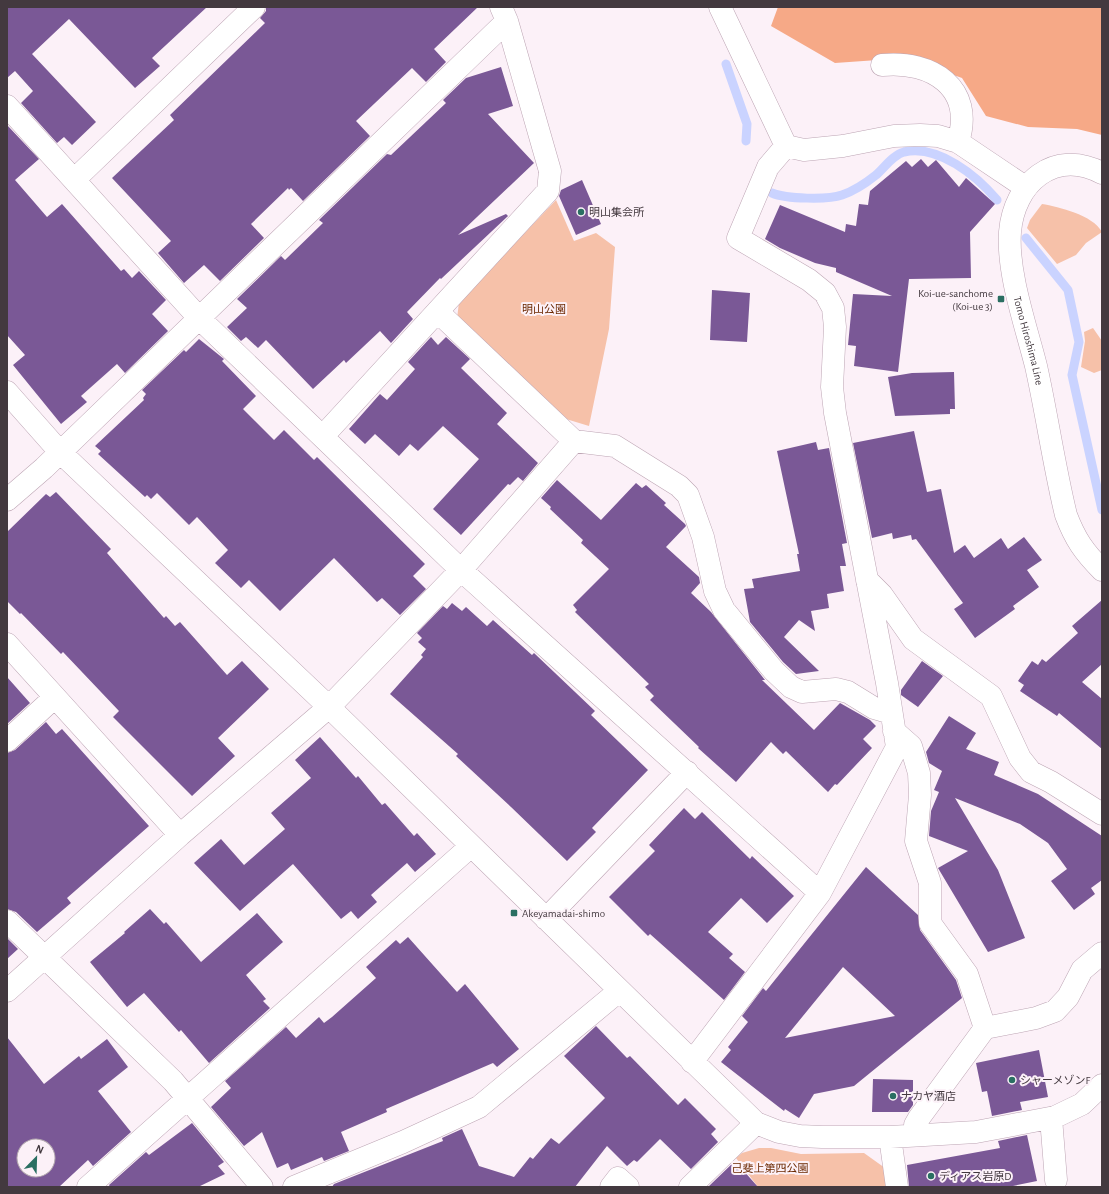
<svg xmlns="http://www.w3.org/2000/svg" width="1109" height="1194" font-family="'Alegreya Sans','Noto Sans JP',sans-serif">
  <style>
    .green { fill: #f6c1a9 }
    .forest { fill: #f6a987 }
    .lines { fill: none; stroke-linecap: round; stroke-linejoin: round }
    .stream { stroke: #cad3ff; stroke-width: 9 }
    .building { fill: #7a5896; fill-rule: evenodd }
    .minor-casing { stroke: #bda5b4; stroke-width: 23 }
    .major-casing { stroke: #bda5b4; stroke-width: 23 }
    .minor { stroke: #fff; stroke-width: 22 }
    .major { stroke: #fff; stroke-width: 22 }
    .poi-dot { fill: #2a6f62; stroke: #fcf1f8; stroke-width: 1.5 }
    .labels { text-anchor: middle; stroke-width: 4; stroke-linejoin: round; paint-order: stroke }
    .poi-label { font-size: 11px; fill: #43393f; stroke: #fcf1f8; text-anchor: start }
    .park-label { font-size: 11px; fill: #6b2800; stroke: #fcf1f8 }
    .street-label { font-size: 11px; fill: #43393f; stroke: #fcf1f8 }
  </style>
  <rect width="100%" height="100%" fill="#fcf1f8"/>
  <path class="green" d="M 556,200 L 574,241 L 596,233 L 615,247 L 609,329 L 589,426 L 566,419 L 457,319 L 459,302 Z
    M 1042,204 C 1059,207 1093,215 1102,232 L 1086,243 L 1076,255 L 1057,264 L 1027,228 L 1030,220 Z
    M 1093,328 L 1102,341 L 1102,370 L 1094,373 L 1081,367 L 1085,341 L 1084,332 Z
    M 759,1148 L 771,1148 L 801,1154 L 864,1153 L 885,1168 L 888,1187 L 758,1187 L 736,1158 L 742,1153 Z"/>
  <path class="forest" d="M 778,7 L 1102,7 L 1102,135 L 1077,129 L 1028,127 L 986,116 L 962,78 L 906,58 L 835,63 L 771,26 Z"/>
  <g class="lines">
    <path class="stream" d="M 726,64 L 747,124 L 746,141
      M 772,193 C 786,199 828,200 842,195 C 854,191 866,183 876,175 C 884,168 893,155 904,152 C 938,144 977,176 997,200
      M 1026,238 L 1068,290 L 1079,342 L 1072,375 L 1102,510"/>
  </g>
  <path class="building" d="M 7,7 L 207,7 L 152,58 L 160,66 L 135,88 L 69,19 L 32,54 L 96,122 L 72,145 L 64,137 L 57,143 L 21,103 L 33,91 L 15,71 L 7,78 Z
    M 266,7 L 478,7 L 434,49 L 446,62 L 426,82 L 412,68 L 356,121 L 370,136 L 303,201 L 291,188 L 289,190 L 288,188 L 251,224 L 264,238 L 220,281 L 204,265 L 184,283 L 158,253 L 171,241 L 112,178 L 174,120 L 170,115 L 265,23 L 260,18 L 266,11 Z
    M 501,67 L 513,106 L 488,114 L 534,163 L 458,235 L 506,214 L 508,216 L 441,279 L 440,278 L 407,312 L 413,319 L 391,343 L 380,331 L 346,363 L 344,360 L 313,389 L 266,340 L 258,348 L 246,337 L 241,341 L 227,327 L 247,308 L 237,299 L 281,256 L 285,260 L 323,223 L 319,220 L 387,154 L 391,155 L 446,103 L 443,100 L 466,78 Z
    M 7,125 L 39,159 L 15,180 L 47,217 L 62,204 L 121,271 L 124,269 L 132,278 L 139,271 L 166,300 L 152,314 L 168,331 L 125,373 L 117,364 L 81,396 L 87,402 L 61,424 L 13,365 L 25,355 L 7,335 Z
    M 921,159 L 928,167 L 936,160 L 959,187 L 966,178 L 995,204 L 970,232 L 971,278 L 909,279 L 898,372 L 854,366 L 856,346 L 848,345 L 853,294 L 892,296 L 836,272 L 836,268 L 815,263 L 780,248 L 765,239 L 780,205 L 845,232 L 846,224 L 856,226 L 859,204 L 868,205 L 870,191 L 906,161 L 912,167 Z
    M 582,180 L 601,224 L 576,235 L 559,196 L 561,190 Z
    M 712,290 L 750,293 L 747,342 L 710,340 Z
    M 431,337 L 438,345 L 446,337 L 470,359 L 461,368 L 507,413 L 497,424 L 538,463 L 523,481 L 518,477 L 510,485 L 508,484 L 461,535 L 433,509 L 479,459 L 443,426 L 418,451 L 410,444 L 399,456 L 375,434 L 365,444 L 349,429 L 380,394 L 387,400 L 415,369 L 408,362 Z
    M 199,339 L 224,359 L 222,361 L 256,396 L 243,409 L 274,440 L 284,430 L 314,460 L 317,457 L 425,564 L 413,576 L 426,589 L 400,615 L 382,598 L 377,602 L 334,558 L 280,611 L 249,580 L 241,588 L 215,563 L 228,550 L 197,517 L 189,525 L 157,493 L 151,499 L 147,495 L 145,497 L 98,454 L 101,451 L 95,446 L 144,400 L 143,398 L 146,394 L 142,390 L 184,350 L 186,352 Z
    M 954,372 L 955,409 L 950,409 L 950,414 L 895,416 L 888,377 L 912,373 Z
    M 914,431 L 927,492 L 941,489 L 954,553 L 965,545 L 974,558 L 1001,538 L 1008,549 L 1024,537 L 1042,560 L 1027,570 L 1039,587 L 1013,606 L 1015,609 L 975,638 L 954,609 L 963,603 L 916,539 L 912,540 L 911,535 L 893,539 L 892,533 L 872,538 L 853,443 Z
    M 816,442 L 818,450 L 829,448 L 847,543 L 842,544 L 846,566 L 840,566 L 844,591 L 827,594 L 829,608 L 811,611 L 815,631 L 799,620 L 784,637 L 819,671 L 796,674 L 783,662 L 750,622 L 744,589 L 754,588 L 752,579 L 800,571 L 797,554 L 799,554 L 777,451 Z
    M 557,480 L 601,520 L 636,483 L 642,488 L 646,485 L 666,503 L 664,505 L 685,524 L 686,526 L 666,547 L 699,577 L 700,583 L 691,593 L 711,612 L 765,680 L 762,680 L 814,730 L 840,703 L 870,720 L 876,726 L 863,739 L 872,748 L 837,785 L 835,784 L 828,792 L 786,751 L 783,754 L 771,742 L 736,782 L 698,748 L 699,747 L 650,700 L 654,696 L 645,687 L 649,684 L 575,612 L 577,610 L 573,605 L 609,569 L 581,543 L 583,540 L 550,509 L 551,507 L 541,498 Z
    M 56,492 L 111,549 L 107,553 L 164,618 L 166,616 L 175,626 L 180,622 L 227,675 L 242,661 L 269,689 L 218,738 L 235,756 L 192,796 L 113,717 L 119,711 L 63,652 L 61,654 L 21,613 L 20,614 L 7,601 L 7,532 L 46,494 L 50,497 Z
    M 1102,600 L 1102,664 L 1082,682 L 1102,699 L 1102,749 L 1059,713 L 1057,716 L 1020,691 L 1024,685 L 1018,681 L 1032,661 L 1038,665 L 1042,659 L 1046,662 L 1078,633 L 1072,626 Z
    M 452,603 L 462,611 L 466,607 L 487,626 L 493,620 L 532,655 L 534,653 L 595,711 L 591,715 L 648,770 L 592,828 L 596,832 L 567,861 L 511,807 L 456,756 L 458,754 L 390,694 L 423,657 L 421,655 L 426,649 L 418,642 L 422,638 L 417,633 L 443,606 L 447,609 Z
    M 922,661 L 943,676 L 918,707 L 901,695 L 901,690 Z
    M 7,677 L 30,703 L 7,724 Z
    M 949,716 L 976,733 L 966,749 L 999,762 L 994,775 L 1038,794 L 1102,836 L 1102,880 L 1091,888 L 1095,894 L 1074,910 L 1051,881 L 1067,869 L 1048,843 L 1020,824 L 955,798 L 998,870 L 1025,938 L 988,952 L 938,868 L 968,851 L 929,836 L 931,811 L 939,792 L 934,790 L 942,771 L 929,763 L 926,752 Z
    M 46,722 L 56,734 L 62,729 L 149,826 L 67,898 L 71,903 L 37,932 L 16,912 L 7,909 L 7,753 L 15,750 Z
    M 320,737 L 356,778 L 358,776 L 382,805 L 385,803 L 414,836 L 417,833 L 436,854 L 415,872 L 407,863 L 371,895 L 377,902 L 358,919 L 351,911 L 341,919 L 293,864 L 240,911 L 194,863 L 221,839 L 244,865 L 285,829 L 271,813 L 311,778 L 295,760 Z
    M 684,808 L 695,819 L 702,812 L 750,859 L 752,856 L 794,896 L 767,923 L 741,898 L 708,932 L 733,954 L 729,958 L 745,972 L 724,1000 L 650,934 L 648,936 L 609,897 L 655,851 L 649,845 Z
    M 866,867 L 918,915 L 920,930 L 956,980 L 962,998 L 854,1086 L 814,1094 L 799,1118 L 785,1109 L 784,1111 L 721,1062 L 731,1050 L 728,1047 L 748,1022 L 742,1016 L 763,988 L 766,991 ZM 843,967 L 895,1016 L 785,1038 Z
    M 150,909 L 164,924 L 166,922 L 201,962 L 257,913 L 283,942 L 246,975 L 266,999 L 263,1001 L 270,1008 L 209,1063 L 181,1030 L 179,1032 L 144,993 L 127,1007 L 90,962 L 125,933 L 124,932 Z
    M 408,937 L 457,992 L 465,984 L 519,1049 L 497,1067 L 493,1063 L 386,1109 L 387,1112 L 341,1132 L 349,1151 L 324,1161 L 322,1157 L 291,1170 L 288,1163 L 277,1168 L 262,1132 L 244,1146 L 211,1107 L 231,1088 L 225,1081 L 286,1027 L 296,1038 L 319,1017 L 324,1023 L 332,1017 L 376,978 L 366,967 L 396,940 L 400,944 Z
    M 7,938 L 18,949 L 7,959 Z
    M 596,1026 L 627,1058 L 630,1056 L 678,1105 L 685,1098 L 716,1129 L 711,1134 L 718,1142 L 691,1169 L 660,1139 L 637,1162 L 634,1160 L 627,1166 L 607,1146 L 575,1187 L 332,1187 L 334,1184 L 443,1141 L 442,1138 L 462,1129 L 479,1166 L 514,1177 L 530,1157 L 533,1159 L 551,1138 L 559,1144 L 605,1098 L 564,1056 Z
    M 7,1037 L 44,1084 L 79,1056 L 81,1059 L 107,1039 L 128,1067 L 98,1091 L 131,1132 L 93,1166 L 88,1160 L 59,1187 L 7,1187 ZM 24,1146 L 48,1146 L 48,1170 L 24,1170 Z
    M 1039,1050 L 1048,1097 L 1020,1102 L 1022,1110 L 992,1116 L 987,1091 L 982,1092 L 976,1063 Z
    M 873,1079 L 913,1080 L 913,1105 L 908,1112 L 872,1112 Z
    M 192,1123 L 224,1162 L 218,1166 L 225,1174 L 198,1187 L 110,1187 L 109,1185 L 146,1152 L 149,1155 Z
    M 1027,1135 L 1037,1181 L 1008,1187 L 909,1187 L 907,1165 L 1000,1148 L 998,1141 Z
    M 735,1161 L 758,1187 L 708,1187 Z"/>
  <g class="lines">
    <g class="minor-casing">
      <path id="minor" d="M 720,7 L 786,146 L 804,150 L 843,146 L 894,136 L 920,135 L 938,136 L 958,142 L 1025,187
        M 882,65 C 932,60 975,88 958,142
        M 7,106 L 200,319 L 461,570 L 820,893
        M 75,179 L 254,7
        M 438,312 L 574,441 L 615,446 L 679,486 L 688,495 L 703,537 L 715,591 L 724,610 L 774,671 L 791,687 L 802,692 L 836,689 L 848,692 L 874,708 L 891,713
        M 7,392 L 60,452 L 329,707 L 756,1123 L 779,1132 L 800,1136 L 822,1137 L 890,1137 L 976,1132 L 1055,1117 L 1082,1104 L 1102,1085
        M 323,436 L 548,191 L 550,171 L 507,21 L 501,7
        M 7,500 L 44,468 L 507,21
        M 867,580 L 882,595 L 913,639 L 991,696 L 1020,758 L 1031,772 L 1051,782 L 1102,814
        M 7,644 L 180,835
        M 894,731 L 911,746 L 919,773 L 920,795 L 916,841 L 930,883 L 930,923 L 967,974 L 985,1028
        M 7,741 L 55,697
        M 546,919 L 687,772
        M 7,921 L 173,1081 L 262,1187
        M 7,991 L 180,835 L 329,707 L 461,570 L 574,441
        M 692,1062 L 820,893 L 897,747 L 887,683 L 835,413 L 832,387 L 835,327 L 833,308 L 825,293 L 809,280 L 738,238 L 768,167 L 786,146
        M 1051,1118 L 1056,1180
        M 916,1135 L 915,1125 L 919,1118 L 985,1028 L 1036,1018 L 1055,1011 L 1068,997 L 1082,970 L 1102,953
        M 890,1137 L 897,1187
        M 88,1187 L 470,847
        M 294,1187 L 403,1142 L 479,1107 L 619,991
        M 611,1187 L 618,1178 L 628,1187
        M 690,1187 L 756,1123"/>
    </g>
    <g class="major-casing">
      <g id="major">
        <path id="s1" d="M 1102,173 C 1054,148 1014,183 1010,232 C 1007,273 1026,326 1036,366 C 1047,415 1054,466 1066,515 C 1075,539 1084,552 1102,570"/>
      </g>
    </g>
    <use href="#minor" class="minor"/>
    <use href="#major" class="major"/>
  </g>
  <g class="poi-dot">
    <circle cx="581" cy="212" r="4"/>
    <rect x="997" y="295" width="8" height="8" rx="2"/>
    <rect x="510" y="909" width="8" height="8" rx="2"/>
    <circle cx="1012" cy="1080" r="4"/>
    <circle cx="893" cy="1096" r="4"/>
    <circle cx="931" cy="1176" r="4"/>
  </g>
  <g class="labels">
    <g class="poi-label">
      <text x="589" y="216">明山集会所</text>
      <text x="993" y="297" text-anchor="end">Koi-ue-sanchome<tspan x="993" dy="13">(Koi-ue 3)</tspan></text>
      <text x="522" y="917">Akeyamadai-shimo</text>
      <text x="1020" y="1084">シャーメゾンF</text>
      <text x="901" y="1100">ナカヤ酒店</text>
      <text x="939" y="1180">ディアス岩原D</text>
    </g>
    <g class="park-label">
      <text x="544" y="313">明山公園</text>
      <text x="770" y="1172">己斐上第四公園</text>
    </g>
    <g class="street-label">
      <text dy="4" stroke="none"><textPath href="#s1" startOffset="243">Tomo Hiroshima Line</textPath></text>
    </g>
  </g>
  <rect width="1109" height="1194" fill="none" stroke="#43393f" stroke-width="16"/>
  <g transform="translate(36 1158) rotate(23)"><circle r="19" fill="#fcf1f8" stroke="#b2a7ae"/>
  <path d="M0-3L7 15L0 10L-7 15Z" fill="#2a6f62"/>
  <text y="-6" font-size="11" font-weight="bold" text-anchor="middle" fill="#43393f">N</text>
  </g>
</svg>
